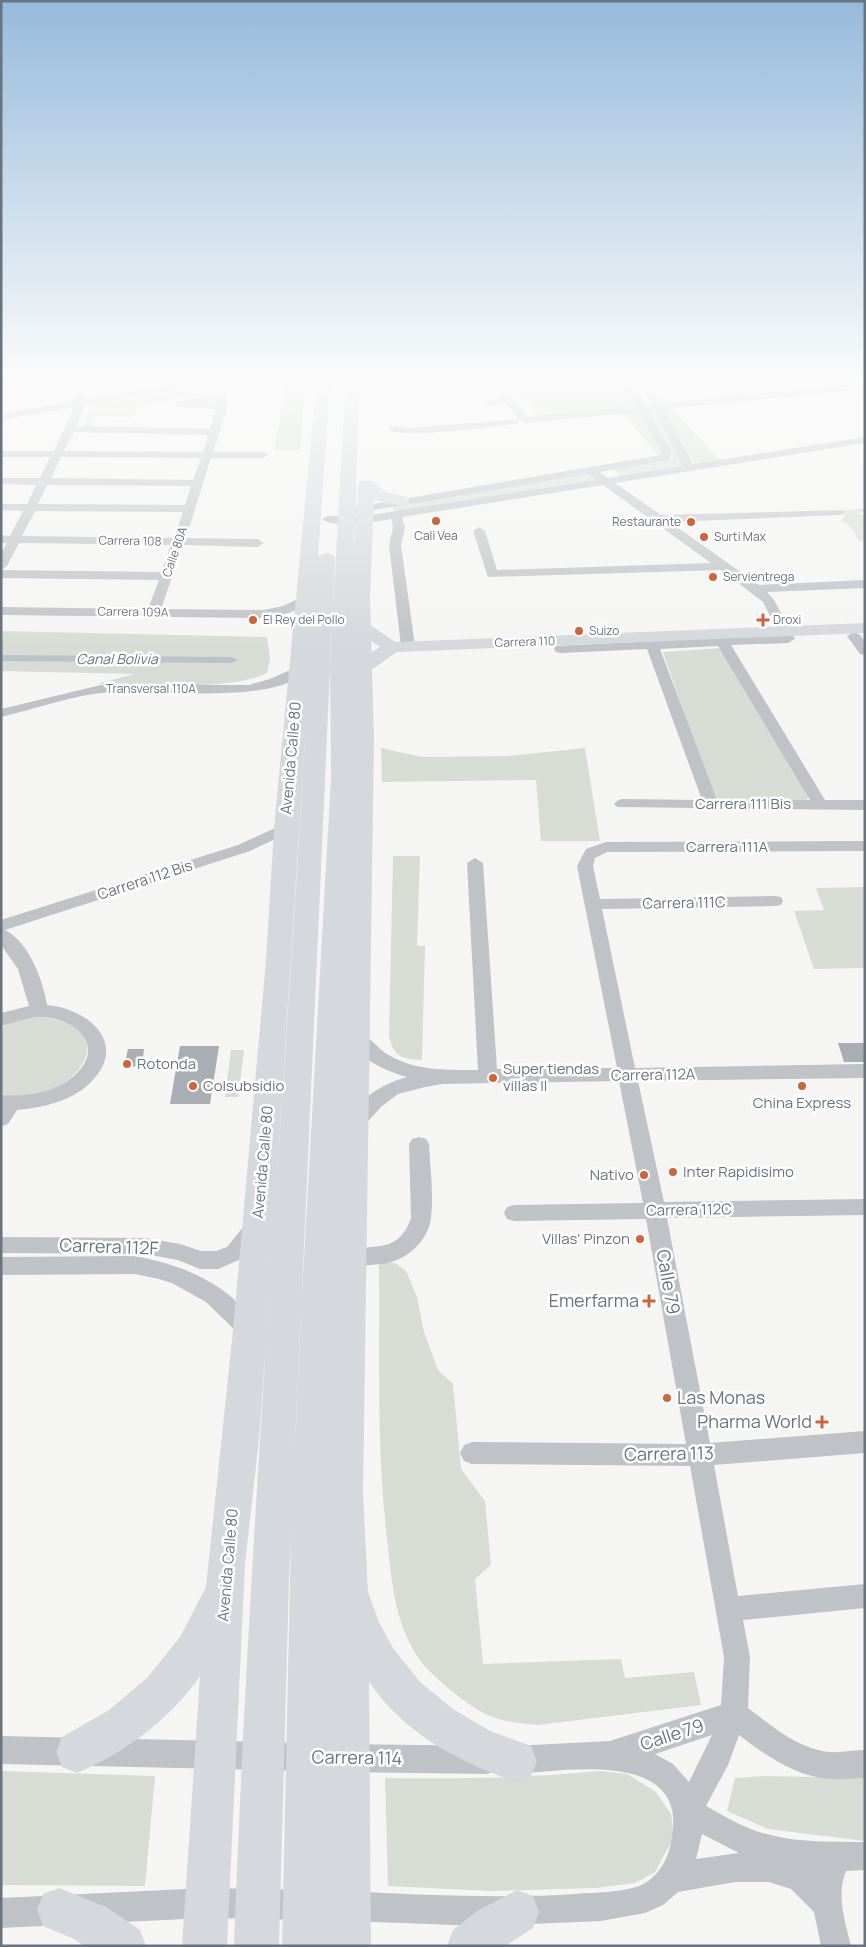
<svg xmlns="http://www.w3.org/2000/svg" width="866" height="1947" font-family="Manrope,sans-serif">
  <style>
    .green { fill: #d7dcd4 }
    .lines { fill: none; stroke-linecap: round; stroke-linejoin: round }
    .canal { fill: #bbc2c8; fill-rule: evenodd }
    .building { fill: #a8aeb4 }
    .minor { fill: #bfc2c6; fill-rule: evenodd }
    .major { fill: #d5d8dc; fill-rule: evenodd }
    .highway { fill: #d5d8dc; fill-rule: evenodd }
    .poi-dot { fill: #ce643a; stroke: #fff; stroke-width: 2 }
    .labels { text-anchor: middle; stroke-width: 5; stroke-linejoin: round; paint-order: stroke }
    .far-poi-label { font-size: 12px; fill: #687480; stroke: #fff; text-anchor: start }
    .far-street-label { font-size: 12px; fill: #687480; stroke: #fff }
    .far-water-label { font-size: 14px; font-style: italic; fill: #64757d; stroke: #fff }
    .street-label { font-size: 15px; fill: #687480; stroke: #fff }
    .poi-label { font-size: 15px; fill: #687480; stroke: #fff; text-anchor: start }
    .near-street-label { font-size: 18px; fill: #687480; stroke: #fff }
    .near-poi-label { font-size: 18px; fill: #687480; stroke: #fff; text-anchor: end }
  </style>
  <rect width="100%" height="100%" fill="#f5f6f3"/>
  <path class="green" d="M 248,378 L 306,378 L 300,450 L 274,450 L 288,378 L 138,406 L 132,417 L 96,416 L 91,426 L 84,426 L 90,407 L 98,403 Z
    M 491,378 L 598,378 L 607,382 L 621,379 L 638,406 L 538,418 L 526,399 L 518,397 Z
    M 671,408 L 716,456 L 720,460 L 695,464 L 662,409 Z
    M 653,409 L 685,467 L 621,477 L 613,469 L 673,459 L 646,410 Z
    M 638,410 L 663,455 L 658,455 L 621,412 Z
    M 589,474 L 598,480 L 396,513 L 391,505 Z
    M 865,508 L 865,512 L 856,513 L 865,515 L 865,541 L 859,541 L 850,526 L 841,521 L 845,515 L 842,511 Z
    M 1,631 L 267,637 L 270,659 L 267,673 C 228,692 142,684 97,684 L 134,674 L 1,671 Z
    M 722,648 L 809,795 L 807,800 L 799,802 L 717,800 L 712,795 L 663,652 Z
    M 381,748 L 422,757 L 507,756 L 585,748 L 600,841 L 541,841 L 536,780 L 382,782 Z
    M 393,856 L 420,856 L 417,946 L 425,946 L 422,1060 C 402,1059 393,1057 389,1035 Z
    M 865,887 L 865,968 L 814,969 L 794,911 L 824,910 L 816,888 Z
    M 41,1017 C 135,1028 67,1112 1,1094 L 1,1027 L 22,1019 Z
    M 231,1050 L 244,1050 L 238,1097 L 225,1097 Z
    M 379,1263 L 395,1263 L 406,1271 L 417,1297 L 424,1332 L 438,1370 L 453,1384 L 461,1469 L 485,1501 L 491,1565 L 475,1579 L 483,1664 L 621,1659 L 625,1678 L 694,1672 L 701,1705 L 538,1725 C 521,1724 505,1722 490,1716 C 470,1708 428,1674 417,1656 C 396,1623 392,1586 388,1547 C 376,1453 380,1358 379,1263 Z
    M 1,1771 L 155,1776 L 145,1886 L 1,1885 Z
    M 600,1771 L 627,1774 L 656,1792 L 671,1814 L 674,1837 L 655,1872 L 635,1883 L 596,1888 L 491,1891 L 388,1886 L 385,1778 C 457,1779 528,1778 600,1771 Z
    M 765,1776 L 865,1778 L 865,1841 L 768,1829 L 727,1811 L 735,1778 Z"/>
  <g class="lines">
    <path class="canal" d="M 1,655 L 232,657 L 238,660 L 232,663 L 1,661 Z"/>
  </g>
  <path class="building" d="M 838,1043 L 865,1043 L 865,1062 L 844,1062 Z
    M 180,1046 L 219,1046 L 210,1104 L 170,1104 Z
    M 128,1049 L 144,1049 L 142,1066 L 124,1067 Z"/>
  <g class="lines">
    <path class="minor" d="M 209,378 L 229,378 L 224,381 L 84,405 L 77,426 L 210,429 L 216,409 L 179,407 L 174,404 L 179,401 L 226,393 L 226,412 L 213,452 L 263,452 L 268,455 L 263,458 L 211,458 L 186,538 L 258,539 L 264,543 L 258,547 L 183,545 L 161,609 L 264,610 L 283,606 L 304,596 L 310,600 C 300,613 279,615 264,618 L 1,615 L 1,607 L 148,609 L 159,580 L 1,578 L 1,570 L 161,572 L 171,545 L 19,543 L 7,566 L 1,570 L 1,553 L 7,543 L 1,543 L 1,535 L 10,536 L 23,511 L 1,510 L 1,504 L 27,504 L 36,485 L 1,484 L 1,478 L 40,478 L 50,457 L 1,457 L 1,451 L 54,451 L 74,407 L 1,420 L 1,414 L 75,401 L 76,395 L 84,395 L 85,399 ZM 217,399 L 217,403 L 203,402 ZM 74,432 L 208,435 L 203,452 L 64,451 ZM 61,457 L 201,458 L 193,480 L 51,478 ZM 47,485 L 191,486 L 185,505 L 38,504 ZM 35,511 L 183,512 L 174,538 L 22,536 Z
      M 629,378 L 647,378 L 661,403 L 865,383 L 865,389 L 664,409 L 693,464 L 865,437 L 865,443 L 615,483 L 661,515 L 844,510 L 844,514 L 840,515 L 670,522 L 759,585 L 865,580 L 865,588 L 767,592 L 774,600 L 795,639 L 788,643 L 731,645 L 825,800 L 865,800 L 865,810 L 617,807 L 614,804 L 617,801 L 622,799 L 702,800 L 647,649 L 561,653 L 556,652 L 554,649 L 556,646 L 780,635 L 763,602 L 721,570 L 488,577 L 473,531 L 479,527 L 485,531 L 497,570 L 711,563 L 603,485 L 402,517 L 405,527 L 401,545 L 415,646 L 408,650 L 401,646 L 389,545 L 393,527 L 391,519 C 376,522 332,529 322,519 L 328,516 L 364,516 L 596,480 L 588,474 L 350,514 L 344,511 L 350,508 L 661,455 L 662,453 L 639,412 L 525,423 L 520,420 L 519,423 L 515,424 C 494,426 400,440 388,429 L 393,426 L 411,428 L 518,419 L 506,403 L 488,406 L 483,403 L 501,398 L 501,394 L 505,393 L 513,398 L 528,417 L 636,406 L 626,388 L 626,381 ZM 638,380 L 651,404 L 645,405 L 636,388 ZM 654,410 L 683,466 L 608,478 L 600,472 L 669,460 L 672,453 L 649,411 ZM 718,646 L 810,800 L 717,800 L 660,649 Z
      M 854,632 C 865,635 865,645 865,655 L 860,654 L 847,636 Z
      M 299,666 L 306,670 C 278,707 146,688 101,693 C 72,696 31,710 1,717 L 1,709 L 101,685 L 249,685 L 270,679 Z
      M 286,823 L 292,825 L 294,828 L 292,831 L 250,851 L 5,930 C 29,942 43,980 47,1005 C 90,1009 130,1045 89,1084 C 71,1101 42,1108 17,1110 L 8,1124 L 1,1126 L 1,1095 C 27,1097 57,1093 77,1073 C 107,1042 70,1016 39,1017 C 25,1018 14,1023 1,1026 L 1,1013 L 29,1006 L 18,969 L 1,945 L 1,920 L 238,845 Z
      M 865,841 L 865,851 L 607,852 L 595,858 L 593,866 L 600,899 L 775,896 L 781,897 L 783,901 L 781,905 L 775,906 L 602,909 L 635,1068 L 865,1064 L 865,1078 L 638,1081 L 664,1202 L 865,1199 L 865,1215 L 667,1218 L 710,1443 L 865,1431 L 865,1453 L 714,1465 L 738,1596 L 865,1584 L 865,1608 L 743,1620 L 750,1657 L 748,1708 C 772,1726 798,1749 830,1752 C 841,1753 853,1750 865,1750 L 865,1778 C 853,1778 841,1780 830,1779 C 796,1777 765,1755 739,1735 L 728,1765 L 706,1806 C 721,1814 735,1823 751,1829 C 786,1843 827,1842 865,1842 L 865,1870 L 846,1871 C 836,1894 845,1922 851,1946 L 821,1946 L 814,1912 L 791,1889 L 769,1882 L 735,1882 L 678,1892 L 663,1905 L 645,1913 L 601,1921 L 483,1926 L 347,1921 L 337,1916 L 332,1906 L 337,1896 L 347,1891 C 423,1895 499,1899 575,1894 C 595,1892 619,1893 639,1886 C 657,1879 668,1860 671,1842 C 692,1748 567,1771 513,1774 L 503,1770 L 500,1762 L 497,1770 L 487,1774 L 345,1772 L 335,1768 L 331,1758 L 335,1748 L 345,1744 L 487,1746 L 497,1750 L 500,1758 L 503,1750 L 513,1746 L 610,1741 L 721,1705 L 724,1657 L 690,1466 L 472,1464 L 464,1461 L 460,1453 L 464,1445 L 472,1442 L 686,1444 L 646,1219 L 514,1221 L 507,1219 L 504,1213 L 507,1207 L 514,1205 L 643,1203 L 619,1081 L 442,1084 L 425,1087 L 398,1094 L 381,1107 L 360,1130 L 353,1132 L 346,1130 L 343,1125 C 357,1100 381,1084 407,1077 C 383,1070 359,1059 346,1036 L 349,1031 C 364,1027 374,1046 387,1054 C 414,1071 447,1070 478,1070 L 467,863 L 475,858 L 483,863 L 497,1069 L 617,1068 L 577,866 L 586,849 L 606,842 ZM 712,1735 L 689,1782 L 673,1764 L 655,1754 ZM 702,1834 L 739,1853 L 696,1859 Z
      M 419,1137 L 426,1139 L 429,1144 C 430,1168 434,1194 431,1218 C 428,1242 405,1262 381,1264 C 368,1265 355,1268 343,1264 L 339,1258 L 343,1252 C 372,1242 398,1256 411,1218 L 409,1144 L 412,1139 Z
      M 255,1219 L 262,1221 L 265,1227 L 241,1259 L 218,1269 L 200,1269 L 178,1260 L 145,1254 L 1,1253 L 1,1237 L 145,1238 L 180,1244 L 201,1251 L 216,1251 L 227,1247 L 248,1221 Z
      M 135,1256 C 166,1262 195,1271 221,1289 C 234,1298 246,1312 258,1323 L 261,1330 L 258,1337 L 250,1339 L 242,1337 L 206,1302 L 172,1283 L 159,1279 L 135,1274 L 1,1275 L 1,1257 Z
      M 1,1736 L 309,1743 L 319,1747 L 323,1757 L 319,1767 L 309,1771 L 1,1764 Z
      M 206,1888 L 306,1890 L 316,1895 L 321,1905 L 316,1915 L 306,1920 L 206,1918 L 1,1928 L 1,1898 Z"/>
    <path class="major" d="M 361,621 C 373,624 384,636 396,642 L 865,623 L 865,633 L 397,652 C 385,659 369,676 356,673 L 353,669 L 366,656 L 380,647 L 355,630 L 353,626 L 355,622 Z"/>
    <path class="highway" d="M 317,378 L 331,378 L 318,556 L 326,553 L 332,554 L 335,558 L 289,1580 L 279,1946 L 234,1946 C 249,1538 282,1130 306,723 L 267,1330 L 259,1439 L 245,1564 L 227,1946 L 182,1946 L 200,1676 C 170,1719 125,1753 77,1773 L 62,1767 L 56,1752 L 62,1737 L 109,1710 L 148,1677 L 180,1637 L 206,1587 L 233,1330 L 266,960 L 274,828 Z
      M 346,378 L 360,378 L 354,550 L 358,485 L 360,481 L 372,481 L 386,492 L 407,497 L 410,501 L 407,505 L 401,506 L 374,500 L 370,596 L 374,740 L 363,1493 L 368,1592 L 379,1622 L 393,1648 L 420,1682 L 453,1709 L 490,1731 L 531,1746 L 537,1761 L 531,1776 L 516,1782 C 457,1761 405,1734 369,1682 L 371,1946 L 282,1946 L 291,1537 L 300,1329 L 331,777 L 330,659 Z
      M 59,1888 L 106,1907 L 140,1930 L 146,1946 L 84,1946 L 74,1939 L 43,1926 L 37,1910 L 43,1894 Z
      M 517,1890 L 533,1896 L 539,1912 L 533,1928 L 505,1946 L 447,1946 L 453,1930 L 477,1911 Z"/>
  </g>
  <linearGradient id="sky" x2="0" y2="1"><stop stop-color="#96badb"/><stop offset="0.58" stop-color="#fafbfa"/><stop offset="1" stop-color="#fafbfa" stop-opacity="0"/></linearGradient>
  <rect width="866" height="650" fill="url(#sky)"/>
  <g class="poi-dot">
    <circle cx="436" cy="521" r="5"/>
    <circle cx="691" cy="522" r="5"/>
    <circle cx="704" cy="537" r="5"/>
    <circle cx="713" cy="577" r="5"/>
    <circle cx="253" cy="620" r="5"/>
    <path d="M760.5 612.5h5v5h5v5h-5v5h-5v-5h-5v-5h5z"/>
    <circle cx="579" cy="631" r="5"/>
    <circle cx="127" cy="1064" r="5"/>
    <circle cx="493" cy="1078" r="5"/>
    <circle cx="193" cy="1086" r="5"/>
    <circle cx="802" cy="1086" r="5"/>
    <circle cx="673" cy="1172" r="5"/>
    <circle cx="644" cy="1175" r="5"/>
    <circle cx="640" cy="1239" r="5"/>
    <path d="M646.5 1293.5h5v5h5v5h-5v5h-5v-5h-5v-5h5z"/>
    <circle cx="667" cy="1398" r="5"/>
    <path d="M819.5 1414.5h5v5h5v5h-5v5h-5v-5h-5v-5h5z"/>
  </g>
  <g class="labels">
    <g class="far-poi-label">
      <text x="681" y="526" text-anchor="end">Restaurante</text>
      <text x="436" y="540" text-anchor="middle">Cali Vea</text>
      <text x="714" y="541">Surti Max</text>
      <text x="723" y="581">Servientrega</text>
      <text x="263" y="624">El Rey del Pollo</text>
      <text x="773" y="624">Droxi</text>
      <text x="589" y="635">Suizo</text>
    </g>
    <g class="far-street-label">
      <text transform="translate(130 541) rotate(1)" y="4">Carrera 108</text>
      <text transform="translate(175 552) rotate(-71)" y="4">Calle 80A</text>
      <text transform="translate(133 612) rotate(1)" y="4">Carrera 109A</text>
      <text transform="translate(525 642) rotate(-2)" y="4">Carrera 110</text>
      <text x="151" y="693">Transversal 110A</text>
    </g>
    <g class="far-water-label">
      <text x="117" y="664">Canal Bolivia</text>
    </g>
    <g class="street-label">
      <text transform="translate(291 758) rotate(-85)" y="5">Avenida Calle 80</text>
      <text x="743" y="809">Carrera 111 Bis</text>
      <text x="727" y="852">Carrera 111A</text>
      <text transform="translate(145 880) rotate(-18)" y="5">Carrera 112 Bis</text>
      <text transform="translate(684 903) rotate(-1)" y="5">Carrera 111C</text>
      <text transform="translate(653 1075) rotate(-1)" y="5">Carrera 112A</text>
      <text transform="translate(263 1162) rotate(-85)" y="5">Avenida Calle 80</text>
      <text transform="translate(689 1210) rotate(-1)" y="5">Carrera 112C</text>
      <text transform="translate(228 1565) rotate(-85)" y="5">Avenida Calle 80</text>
    </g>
    <g class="poi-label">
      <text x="137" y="1069">Rotonda</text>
      <text x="503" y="1074">Super tiendas<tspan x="503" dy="17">villas II</tspan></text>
      <text x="203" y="1091">Colsubsidio</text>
      <text x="802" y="1108" text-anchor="middle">China Express</text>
      <text x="683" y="1177">Inter Rapidisimo</text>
      <text x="634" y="1180" text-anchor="end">Nativo</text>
      <text x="630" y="1244" text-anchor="end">Villas' Pinzon</text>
    </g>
    <g class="near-street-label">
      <text transform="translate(109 1247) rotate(2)" y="6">Carrera 112F</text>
      <text transform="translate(668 1282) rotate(80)" y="6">Calle 79</text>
      <text transform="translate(669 1454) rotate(-1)" y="6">Carrera 113</text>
      <text transform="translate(672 1735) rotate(-18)" y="6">Calle 79</text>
      <text transform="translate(357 1758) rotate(1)" y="6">Carrera 114</text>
    </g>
    <g class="near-poi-label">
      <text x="639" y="1307">Emerfarma</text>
      <text x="677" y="1404" text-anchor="start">Las Monas</text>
      <text x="812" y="1428">Pharma World</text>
    </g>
  </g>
  <rect width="866" height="1947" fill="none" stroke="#687480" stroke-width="5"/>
</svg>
